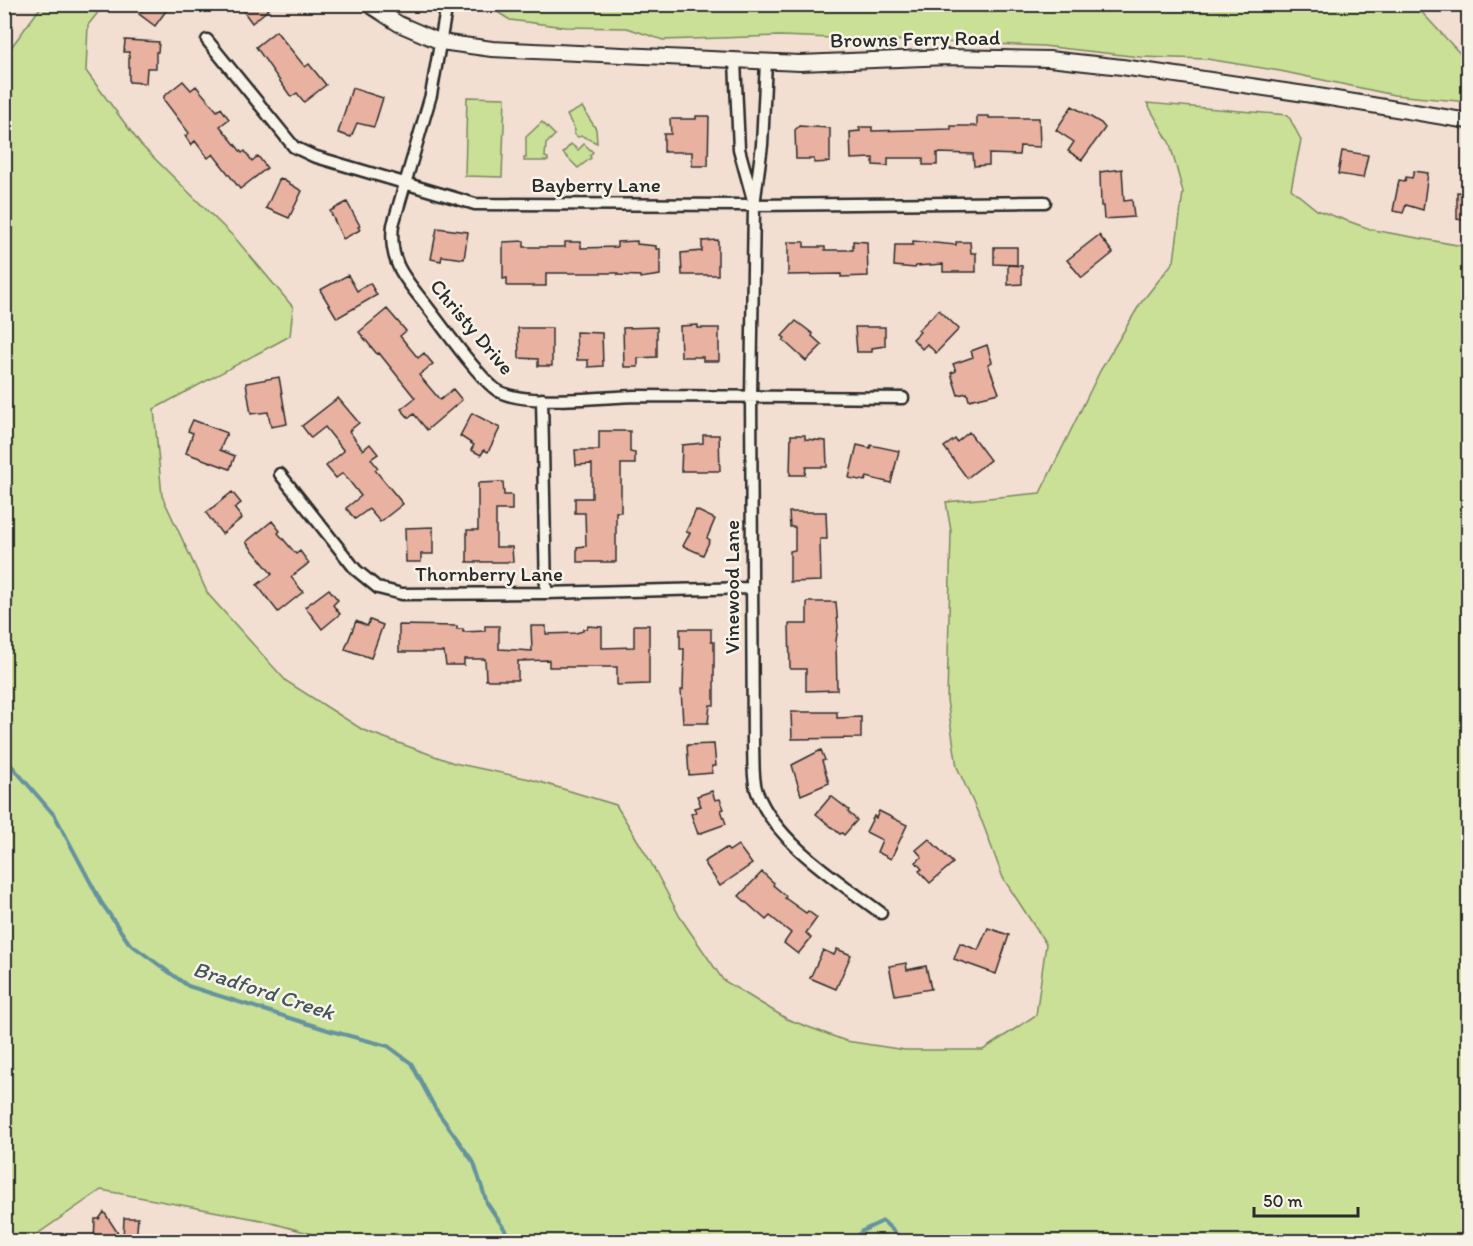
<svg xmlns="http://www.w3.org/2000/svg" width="1473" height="1246" font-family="Itim,sans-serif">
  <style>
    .green { fill: #c9e096; stroke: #7a8660; stroke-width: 1.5 }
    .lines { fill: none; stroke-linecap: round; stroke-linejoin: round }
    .stream { stroke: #65939e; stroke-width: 4 }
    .building { fill: #e9b1a0; stroke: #2b2b2b; stroke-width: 1.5 }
    .minor-casing { stroke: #2b2b2b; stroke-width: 15 }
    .tertiary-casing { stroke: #2b2b2b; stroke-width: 18 }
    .minor { stroke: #f7f3e8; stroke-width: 10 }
    .tertiary { stroke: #f7f3e8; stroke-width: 14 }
    .labels { text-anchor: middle; stroke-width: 5; stroke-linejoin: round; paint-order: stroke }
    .street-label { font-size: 21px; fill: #2b2b2b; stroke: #f7f3e8 }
    .water-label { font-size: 22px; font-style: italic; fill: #43565b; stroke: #f7f3e8 }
  </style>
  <rect width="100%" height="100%" fill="#f3dfd2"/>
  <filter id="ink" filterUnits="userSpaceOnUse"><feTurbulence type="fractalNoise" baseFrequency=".0167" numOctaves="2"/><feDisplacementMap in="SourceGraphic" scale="12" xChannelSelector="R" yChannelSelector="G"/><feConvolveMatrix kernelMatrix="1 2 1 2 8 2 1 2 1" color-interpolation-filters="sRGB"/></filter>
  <g filter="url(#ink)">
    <path class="green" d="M 43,4 L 104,5 L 88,25 L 86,71 L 141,145 L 235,238 L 293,307 L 290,336 L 154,409 L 162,496 L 208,594 L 286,681 L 363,730 L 454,763 L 530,779 L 616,805 L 649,859 L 680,917 L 723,980 L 787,1019 L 846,1041 L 905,1050 L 983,1050 L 1036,1015 L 1046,944 L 1003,878 L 983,824 L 957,767 L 947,700 L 951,531 L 946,502 L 1040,493 L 1100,371 L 1140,304 L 1174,261 L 1183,192 L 1170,144 L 1147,103 L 1288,115 L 1301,140 L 1291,189 L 1317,210 L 1373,230 L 1468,247 L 1468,1241 L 341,1242 L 261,1220 L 101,1190 L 27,1241 L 5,1241 L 4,57 Z
      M 486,5 L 1415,5 L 1468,62 L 1468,102 L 1394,95 L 1280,71 L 1207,59 L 1140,57 L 1043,46 L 780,36 L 663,40 L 627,28 L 565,27 L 510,20 Z
      M 467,97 L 505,98 L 502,177 L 465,176 Z
      M 582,107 L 596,129 L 597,143 L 582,136 L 578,137 L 574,134 L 575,130 L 567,115 Z
      M 542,122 L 555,135 L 546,144 L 545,157 L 548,158 L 548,161 L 524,161 L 524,158 L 526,158 L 526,137 Z
      M 571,144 L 578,150 L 584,144 L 593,152 L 590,156 L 591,158 L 578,168 L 563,153 Z"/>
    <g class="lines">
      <path class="stream" d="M 4,757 L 55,816 L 101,902 L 129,943 L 188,986 L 331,1031 L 388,1046 L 411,1063 L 435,1108 L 474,1163 L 487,1203 L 513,1242
        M 853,1242 L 862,1231 L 883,1221 L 905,1242"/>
    </g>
    <path class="building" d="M 147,4 L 171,4 L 155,26 L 139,14 Z
      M 238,4 L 275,4 L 252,23 Z
      M 276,31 L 305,67 L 309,64 L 326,85 L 304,102 L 297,93 L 291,97 L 256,47 Z
      M 125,40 L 159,42 L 158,52 L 156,52 L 156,68 L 147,68 L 146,83 L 129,82 L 129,52 L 124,52 Z
      M 183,81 L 191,90 L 196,86 L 217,111 L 221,108 L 229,119 L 220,126 L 242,153 L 245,151 L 252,161 L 258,156 L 267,168 L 240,189 L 213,154 L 208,158 L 195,141 L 191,145 L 185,136 L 189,133 L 164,100 L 164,96 Z
      M 352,88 L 383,98 L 374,127 L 357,123 L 351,137 L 338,133 Z
      M 1072,106 L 1101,123 L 1105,128 L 1082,160 L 1068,151 L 1074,142 L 1056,130 Z
      M 696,116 L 709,116 L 708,166 L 692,166 L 692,152 L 664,152 L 664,134 L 671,134 L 670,119 L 696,119 Z
      M 977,116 L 989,116 L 989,118 L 1039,118 L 1040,147 L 1020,146 L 1019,155 L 989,154 L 989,165 L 974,166 L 973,154 L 937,153 L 937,165 L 923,165 L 923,158 L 888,158 L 888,166 L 873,165 L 873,158 L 851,159 L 850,132 L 860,131 L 859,127 L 872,127 L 872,131 L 951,129 L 951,126 L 977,126 Z
      M 799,126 L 830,128 L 830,162 L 814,163 L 814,159 L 796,159 L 795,130 Z
      M 1342,151 L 1368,155 L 1363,178 L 1338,174 Z
      M 1122,169 L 1124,201 L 1132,200 L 1134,217 L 1104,219 L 1103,206 L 1101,206 L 1100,172 Z
      M 1414,171 L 1428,173 L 1423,210 L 1406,205 L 1403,213 L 1393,211 L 1399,180 L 1405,181 L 1406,177 L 1412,178 Z
      M 280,178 L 302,191 L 289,218 L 266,208 Z
      M 1457,192 L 1468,193 L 1468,221 L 1457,219 Z
      M 347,202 L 360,226 L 358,227 L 360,230 L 343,239 L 330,211 Z
      M 437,228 L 468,232 L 464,259 L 442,256 L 441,261 L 431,259 Z
      M 1099,235 L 1113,253 L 1082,278 L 1067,260 Z
      M 718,240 L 718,275 L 682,275 L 681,253 L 702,251 L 702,241 Z
      M 524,241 L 524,247 L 565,247 L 565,242 L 581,242 L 581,248 L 617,247 L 617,242 L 637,241 L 637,244 L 656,246 L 656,249 L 660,249 L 660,275 L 640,278 L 640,276 L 618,275 L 618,273 L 546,273 L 546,286 L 507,286 L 507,278 L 503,279 L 503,242 Z
      M 853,241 L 867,242 L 868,276 L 841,277 L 841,274 L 788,275 L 788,242 L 804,242 L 804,247 L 825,247 L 825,250 L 853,250 Z
      M 913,241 L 956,245 L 956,242 L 970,242 L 971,253 L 976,253 L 976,272 L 943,272 L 943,264 L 916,266 L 915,268 L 894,266 L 895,245 L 913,245 Z
      M 994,247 L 1017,247 L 1017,265 L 994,264 Z
      M 1008,265 L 1022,266 L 1022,284 L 1008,285 Z
      M 348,275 L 357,291 L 370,283 L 377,295 L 337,318 L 320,290 Z
      M 387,309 L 406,331 L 400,336 L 418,358 L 424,353 L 433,364 L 419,375 L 440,400 L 453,389 L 462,400 L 427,430 L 414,414 L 409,418 L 401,409 L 415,398 L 379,353 L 377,354 L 359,332 Z
      M 939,310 L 959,329 L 936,353 L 927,344 L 922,349 L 913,339 L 920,332 L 918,330 Z
      M 796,321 L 813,334 L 812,336 L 822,345 L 806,361 L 783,340 L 785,338 L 782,336 Z
      M 698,325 L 698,328 L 719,328 L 719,361 L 703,361 L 703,357 L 681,357 L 680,326 Z
      M 657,327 L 657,357 L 638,358 L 638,367 L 624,367 L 623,328 Z
      M 855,327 L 885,327 L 885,346 L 872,348 L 872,352 L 857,352 Z
      M 518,328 L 552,328 L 552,366 L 538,366 L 538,359 L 519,358 Z
      M 576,332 L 602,333 L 603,366 L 588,367 L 588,360 L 577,360 Z
      M 987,345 L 992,362 L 988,364 L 999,393 L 969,400 L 967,393 L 958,395 L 951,373 L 956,371 L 953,364 L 973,357 L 971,351 Z
      M 279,377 L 287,424 L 271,427 L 268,412 L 251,414 L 246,383 Z
      M 338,398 L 359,423 L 349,431 L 363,450 L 370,444 L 378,454 L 371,459 L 378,468 L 375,470 L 403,504 L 380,522 L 369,509 L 355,519 L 346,508 L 361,496 L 343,473 L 336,478 L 326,466 L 344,451 L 325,427 L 311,438 L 302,426 Z
      M 472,413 L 500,428 L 488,452 L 484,450 L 481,455 L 471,450 L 474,445 L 460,436 Z
      M 193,420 L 227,433 L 220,450 L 235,456 L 230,469 L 186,453 L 193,433 L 188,431 Z
      M 599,431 L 630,431 L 630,452 L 635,453 L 635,464 L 621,464 L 621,512 L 616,512 L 616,562 L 577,562 L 577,547 L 586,546 L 585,513 L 575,513 L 575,498 L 592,498 L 592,464 L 576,465 L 575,450 L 599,450 Z
      M 969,432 L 990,460 L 967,478 L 944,447 L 955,439 L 957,442 Z
      M 703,435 L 719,435 L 720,471 L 681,471 L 682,445 L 703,443 Z
      M 791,435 L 805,435 L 805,439 L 826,441 L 827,467 L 806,467 L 805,475 L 790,475 Z
      M 857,445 L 870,448 L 871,445 L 899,451 L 891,483 L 867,477 L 865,481 L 849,478 Z
      M 503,482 L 504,495 L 512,495 L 512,510 L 496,510 L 496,547 L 512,547 L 513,562 L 467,562 L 467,530 L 478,530 L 478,483 Z
      M 232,492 L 241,503 L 234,508 L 242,518 L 222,534 L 206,513 Z
      M 696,510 L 715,519 L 707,538 L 710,540 L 703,555 L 683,546 L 690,533 L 686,532 Z
      M 789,512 L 826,512 L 827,539 L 820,539 L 821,581 L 790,582 L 790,551 L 795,550 L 795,527 L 790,527 Z
      M 272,521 L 280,531 L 278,533 L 296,554 L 300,551 L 309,563 L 291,577 L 303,592 L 278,612 L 257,585 L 272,574 L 246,542 Z
      M 433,527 L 433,554 L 421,554 L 421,562 L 406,562 L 405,528 Z
      M 329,589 L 338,600 L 333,605 L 340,614 L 322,629 L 305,607 Z
      M 807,602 L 836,602 L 838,627 L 836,641 L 837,690 L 806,691 L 806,669 L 790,669 L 789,624 L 807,624 Z
      M 370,620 L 383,625 L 371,658 L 345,649 L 356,621 L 367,626 Z
      M 399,625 L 457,626 L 457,629 L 463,629 L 463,632 L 485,631 L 485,626 L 499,626 L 499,649 L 532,651 L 531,626 L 546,626 L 546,634 L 576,633 L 583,631 L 583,629 L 587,629 L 588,626 L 602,627 L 602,648 L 634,647 L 634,625 L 649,625 L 649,684 L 617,685 L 617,667 L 549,667 L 549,660 L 518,661 L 518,680 L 486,680 L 485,659 L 464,659 L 464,665 L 446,665 L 444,652 L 399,652 Z
      M 680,629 L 711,629 L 711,642 L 714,642 L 714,705 L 710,705 L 708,723 L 683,723 L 681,690 L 683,690 L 684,649 L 680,649 Z
      M 791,712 L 837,712 L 837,718 L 861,717 L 861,738 L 792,739 Z
      M 714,744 L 716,766 L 712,766 L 712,773 L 689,775 L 687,745 Z
      M 821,750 L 825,760 L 822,761 L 829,783 L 801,795 L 792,765 Z
      M 712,791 L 715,800 L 720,799 L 724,809 L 721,810 L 726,824 L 698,834 L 691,814 L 696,812 L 694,808 L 701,806 L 697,796 Z
      M 831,796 L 849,810 L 848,812 L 857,820 L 844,835 L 842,833 L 840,834 L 816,814 Z
      M 879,811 L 907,825 L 891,859 L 877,852 L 882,840 L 866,832 L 874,816 L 876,818 Z
      M 929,839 L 953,863 L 930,883 L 919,871 L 922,869 L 916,862 L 922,857 L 916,850 Z
      M 738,845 L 752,864 L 720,886 L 704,862 L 726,848 L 729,851 Z
      M 762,872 L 774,883 L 773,885 L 786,896 L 785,898 L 806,913 L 808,911 L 817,918 L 806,933 L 811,938 L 798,954 L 784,943 L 791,933 L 770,916 L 766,920 L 739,896 Z
      M 988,928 L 1009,935 L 996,974 L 954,959 L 960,943 L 978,950 Z
      M 837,949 L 851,955 L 836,989 L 810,978 L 823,950 L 834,955 Z
      M 906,963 L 907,970 L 926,966 L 931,989 L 895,995 L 889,966 Z
      M 104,1212 L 123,1241 L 124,1218 L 138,1218 L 136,1242 L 94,1242 L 95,1219 L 99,1219 Z"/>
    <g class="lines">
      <g class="minor-casing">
        <path id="minor" d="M 447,4 L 431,95 L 393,225 C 388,265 407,280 429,309 C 443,327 483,384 500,392 C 529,406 600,397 635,396 C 724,396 814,397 903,398
          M 207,40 L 294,147 L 313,156 L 475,204 L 754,205 L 1045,202
          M 735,61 L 739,149 L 753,200
          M 766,62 L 762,145 L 754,205 L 751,396 L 753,746 C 754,760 752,779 757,792 C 776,843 839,881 881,913
          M 542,399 L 546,593
          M 280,474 L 356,570 L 378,588 L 402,594 L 546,593 L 751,588"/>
      </g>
      <g class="tertiary-casing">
        <path id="tertiary" d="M 368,4 L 399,24 L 441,42 L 492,49 L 800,63 L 948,57 L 1049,59 L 1122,67 L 1312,95 L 1468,121"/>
      </g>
      <use href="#minor" class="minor"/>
      <use href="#tertiary" class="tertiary"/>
    </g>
  </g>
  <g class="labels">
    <g class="street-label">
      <text transform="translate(915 39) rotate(-1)" y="7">Browns Ferry Road</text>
      <text x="596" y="192">Bayberry Lane</text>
      <text transform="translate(472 327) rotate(50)" y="7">Christy Drive</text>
      <text x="489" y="581">Thornberry Lane</text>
      <text transform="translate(732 587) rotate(-90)" y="7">Vinewood Lane</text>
    </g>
    <g class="water-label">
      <text transform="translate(264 990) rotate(18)" y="8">Bradford Creek</text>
    </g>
  </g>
  <rect width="1473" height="1246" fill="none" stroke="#f7f3e8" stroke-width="24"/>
  <rect x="12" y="12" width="1449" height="1222" fill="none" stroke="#2b2b2b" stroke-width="2" filter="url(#ink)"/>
  <path d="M1254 1207v9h104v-9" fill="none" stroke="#2b2b2b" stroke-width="3"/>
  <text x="1263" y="1207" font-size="18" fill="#2b2b2b" stroke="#f7f3e8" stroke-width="4.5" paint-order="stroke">50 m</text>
</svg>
